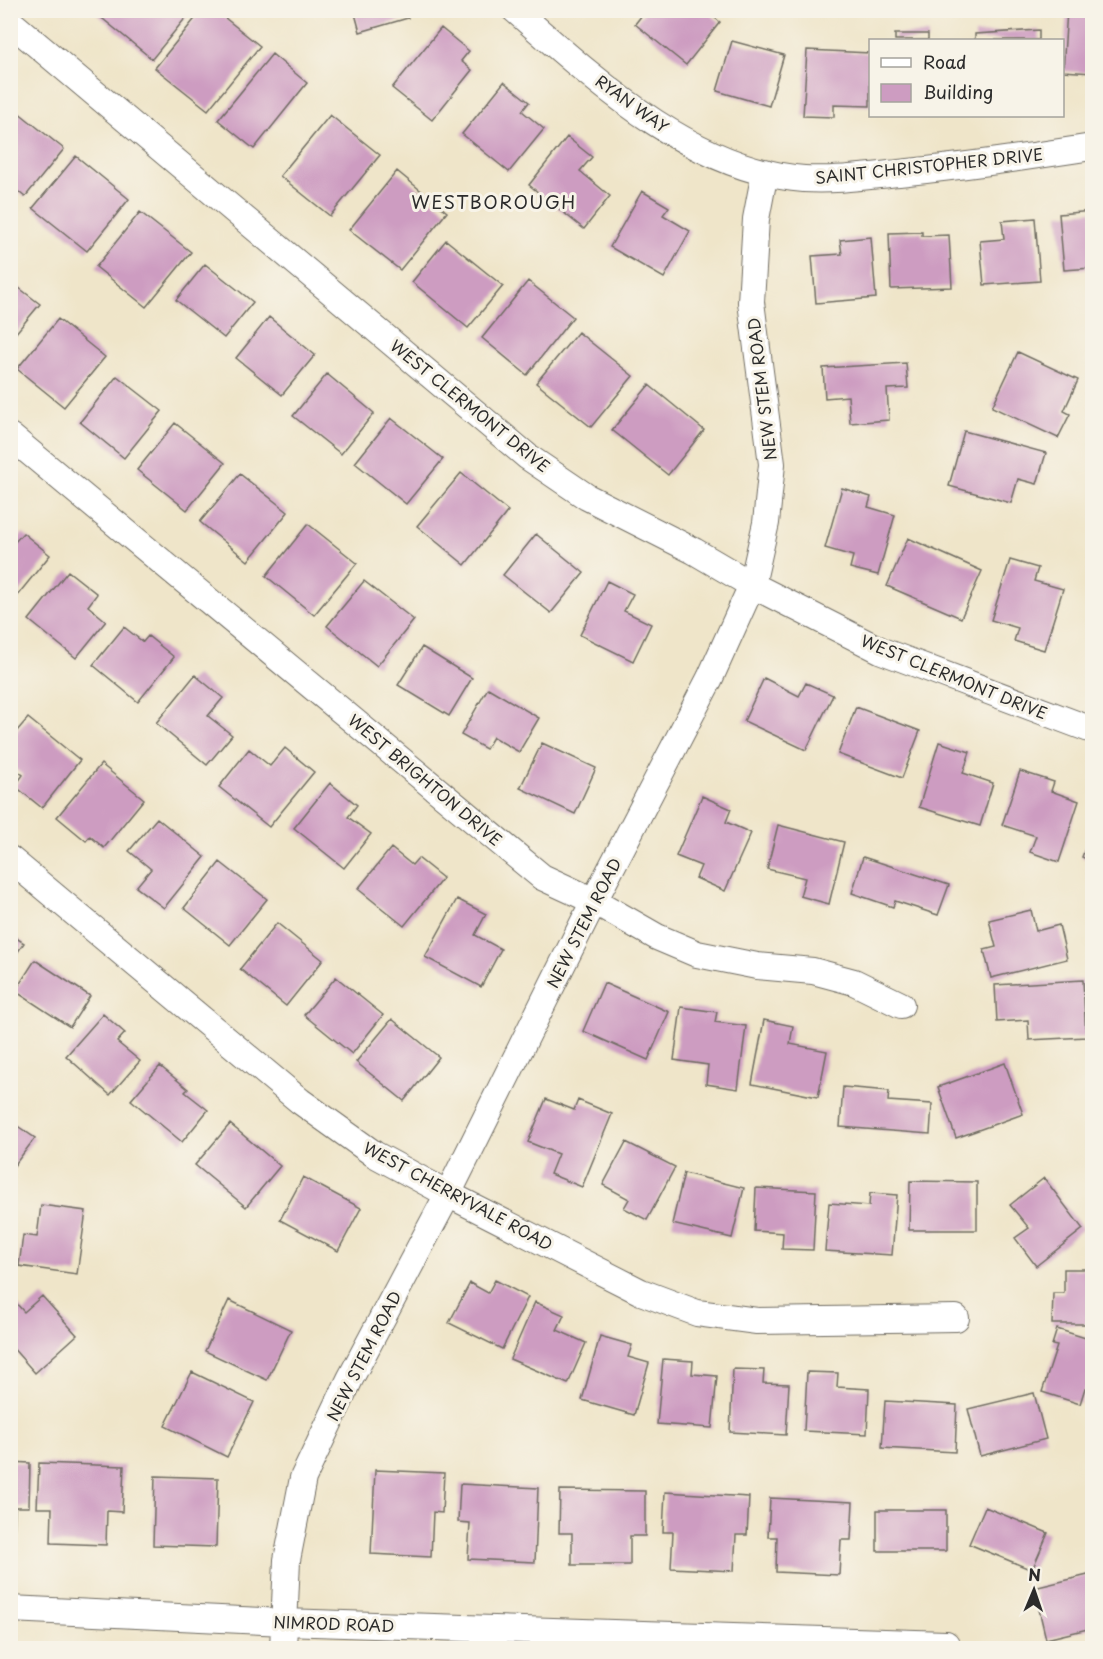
<svg xmlns="http://www.w3.org/2000/svg" width="1103" height="1659" font-family="'Playpen Sans',sans-serif">
  <style>
    .building { fill: #cd9cc1 }
    .lines { fill: none; stroke-linecap: round; stroke-linejoin: round }
    .minor-casing { stroke: #706c62; stroke-width: 28 }
    .minor { stroke: #fff; stroke-width: 26 }
    .labels { text-anchor: middle; stroke-width: 6; stroke-linejoin: round; paint-order: stroke }
    .street-label { font-size: 16px; fill: #2b2b2b; stroke: #f7f3e8 }
    .neighbourhood-label { font-size: 18px; letter-spacing: 1.5px; fill: #2b2b2b; stroke: #f7f3e8 }
  </style>
  <rect width="100%" height="100%" fill="#f7f3e8"/>
  <filter id="ink" filterUnits="userSpaceOnUse"><feTurbulence type="fractalNoise" baseFrequency=".0167" numOctaves="2"/><feDisplacementMap in="SourceGraphic" scale="12" xChannelSelector="R" yChannelSelector="G"/><feConvolveMatrix kernelMatrix="1 2 1 2 8 2 1 2 1" color-interpolation-filters="sRGB"/></filter>
  <filter id="wash" filterUnits="userSpaceOnUse"><feTurbulence type="fractalNoise" baseFrequency=".008" numOctaves="4" result="noise"/><feDisplacementMap in="SourceGraphic" scale="24" xChannelSelector="R" yChannelSelector="G"/><feGaussianBlur stdDeviation="1.35" result="paint"/><feColorMatrix in="noise" values="0 0 0 0 0 0 0 0 0 0 0 0 0 0 0 0 0 1.4 0 .05"/><feComposite in="paint" operator="in"/></filter>
  <g filter="url(#wash)">
    <rect width="100%" height="100%" fill="#efe5c9"/>
    <g id="blocks">
      <path class="building" d="M 92,10 L 192,10 L 152,59 Z
        M 202,10 L 215,10 L 260,46 L 208,110 L 155,68 Z
        M 354,10 L 406,10 L 408,18 L 360,32 Z
        M 646,10 L 705,10 L 720,22 L 686,65 L 635,24 Z
        M 1067,10 L 1092,10 L 1092,73 L 1063,71 Z
        M 441,28 L 469,51 L 461,61 L 472,70 L 432,120 L 392,88 Z
        M 1039,30 L 1039,40 L 975,40 L 975,34 Z
        M 895,34 L 928,34 L 928,40 L 895,40 Z
        M 732,41 L 784,55 L 769,106 L 717,91 Z
        M 807,50 L 870,53 L 870,106 L 834,105 L 834,117 L 803,116 Z
        M 272,54 L 307,83 L 254,149 L 218,120 Z
        M 504,82 L 529,102 L 522,111 L 544,129 L 509,172 L 462,134 Z
        M 13,108 L 64,149 L 25,197 L 10,185 L 10,111 Z
        M 330,115 L 380,155 L 330,216 L 280,176 Z
        M 567,137 L 592,157 L 580,171 L 610,196 L 584,229 L 529,185 Z
        M 76,156 L 129,199 L 87,251 L 33,208 Z
        M 397,171 L 447,212 L 400,270 L 349,230 Z
        M 642,191 L 669,207 L 663,215 L 690,231 L 664,278 L 610,247 Z
        M 1092,211 L 1092,268 L 1064,270 L 1059,214 Z
        M 140,212 L 191,252 L 146,307 L 96,267 Z
        M 1035,218 L 1040,281 L 984,285 L 980,241 L 1004,239 L 1002,221 Z
        M 922,232 L 922,236 L 949,235 L 952,287 L 891,289 L 889,233 Z
        M 871,237 L 876,298 L 816,303 L 812,256 L 842,254 L 840,240 Z
        M 446,240 L 503,286 L 468,328 L 412,282 Z
        M 205,264 L 253,302 L 224,338 L 176,300 Z
        M 10,281 L 40,304 L 10,340 Z
        M 528,281 L 573,317 L 527,375 L 482,338 Z
        M 269,317 L 315,355 L 282,395 L 236,358 Z
        M 58,319 L 105,357 L 64,407 L 17,369 Z
        M 578,332 L 633,376 L 591,427 L 536,383 Z
        M 1018,352 L 1078,380 L 1064,411 L 1070,414 L 1058,438 L 992,407 Z
        M 906,363 L 908,388 L 887,389 L 889,420 L 850,423 L 848,396 L 825,398 L 823,368 Z
        M 327,374 L 374,413 L 341,454 L 293,416 Z
        M 117,376 L 162,411 L 124,458 L 80,422 Z
        M 649,385 L 704,430 L 668,475 L 612,430 Z
        M 391,418 L 443,459 L 406,504 L 355,463 Z
        M 175,423 L 225,463 L 187,510 L 137,470 Z
        M 964,431 L 1046,453 L 1037,484 L 1018,479 L 1011,503 L 949,486 Z
        M 461,473 L 508,511 L 465,565 L 417,526 Z
        M 240,474 L 288,512 L 248,561 L 200,522 Z
        M 842,488 L 871,497 L 868,507 L 895,515 L 878,575 L 850,568 L 853,556 L 825,548 Z
        M 308,524 L 357,563 L 314,615 L 266,576 Z
        M 23,533 L 50,555 L 12,602 L 10,600 L 10,539 L 14,543 Z
        M 536,534 L 584,573 L 551,613 L 503,575 Z
        M 908,538 L 982,571 L 961,618 L 887,586 Z
        M 1010,560 L 1038,568 L 1034,581 L 1063,589 L 1044,650 L 1014,641 L 1018,628 L 991,620 Z
        M 68,571 L 97,594 L 88,606 L 106,621 L 76,658 L 29,620 Z
        M 364,581 L 414,620 L 377,666 L 327,626 Z
        M 607,581 L 633,594 L 624,611 L 651,624 L 633,661 L 580,635 Z
        M 124,627 L 143,642 L 148,636 L 174,657 L 138,702 L 93,665 Z
        M 422,647 L 472,678 L 449,716 L 398,685 Z
        M 195,675 L 223,698 L 208,716 L 232,735 L 207,765 L 156,723 Z
        M 764,678 L 799,696 L 806,683 L 833,695 L 806,750 L 744,721 Z
        M 488,688 L 539,718 L 519,752 L 493,737 L 486,749 L 461,735 Z
        M 856,707 L 920,731 L 902,778 L 838,754 Z
        M 28,718 L 80,760 L 42,808 L 15,786 L 23,775 L 10,765 L 10,739 Z
        M 939,742 L 970,752 L 963,773 L 993,783 L 980,826 L 919,807 Z
        M 542,743 L 596,768 L 575,814 L 520,788 Z
        M 285,748 L 314,772 L 269,827 L 219,787 L 249,749 L 270,766 Z
        M 101,764 L 144,799 L 104,848 L 90,836 L 86,841 L 57,817 Z
        M 1020,771 L 1054,782 L 1051,791 L 1079,801 L 1059,862 L 1030,852 L 1036,836 L 1002,825 Z
        M 330,783 L 357,805 L 348,817 L 371,834 L 344,868 L 294,828 Z
        M 702,796 L 731,809 L 726,822 L 751,833 L 725,891 L 696,878 L 701,866 L 676,856 Z
        M 157,818 L 205,857 L 164,908 L 136,887 L 151,869 L 129,851 Z
        M 778,825 L 844,842 L 829,904 L 800,896 L 805,878 L 767,869 Z
        M 1092,830 L 1092,861 L 1082,857 Z
        M 391,848 L 412,865 L 418,858 L 443,878 L 404,926 L 358,889 Z
        M 863,857 L 949,885 L 938,915 L 895,901 L 893,907 L 852,893 Z
        M 220,862 L 267,899 L 230,945 L 184,908 Z
        M 457,899 L 486,914 L 475,935 L 501,949 L 481,987 L 425,957 Z
        M 1031,910 L 1036,931 L 1059,925 L 1067,959 L 991,978 L 984,950 L 996,947 L 989,920 Z
        M 277,923 L 323,960 L 286,1006 L 240,969 Z
        M 10,934 L 24,943 L 10,963 Z
        M 35,960 L 90,996 L 70,1027 L 15,991 Z
        M 336,977 L 383,1015 L 352,1054 L 304,1015 Z
        M 1083,980 L 1086,1037 L 1029,1040 L 1028,1020 L 997,1022 L 995,985 Z
        M 604,983 L 669,1012 L 648,1060 L 583,1031 Z
        M 681,1007 L 717,1012 L 715,1022 L 746,1026 L 738,1089 L 706,1084 L 708,1065 L 674,1060 Z
        M 103,1014 L 125,1033 L 117,1042 L 140,1061 L 110,1095 L 66,1056 Z
        M 392,1019 L 439,1057 L 404,1101 L 356,1062 Z
        M 764,1020 L 793,1026 L 790,1044 L 827,1051 L 818,1097 L 752,1084 Z
        M 1005,1063 L 1023,1114 L 956,1138 L 938,1087 Z
        M 160,1066 L 188,1089 L 185,1092 L 208,1110 L 182,1142 L 131,1100 Z
        M 843,1087 L 889,1091 L 888,1101 L 932,1104 L 930,1134 L 840,1127 Z
        M 546,1099 L 574,1110 L 578,1100 L 612,1114 L 582,1187 L 550,1174 L 558,1154 L 528,1142 Z
        M 10,1121 L 35,1138 L 10,1171 Z
        M 230,1124 L 280,1166 L 246,1207 L 195,1165 Z
        M 626,1142 L 675,1167 L 647,1220 L 624,1208 L 629,1199 L 603,1185 Z
        M 684,1173 L 744,1188 L 732,1238 L 672,1224 Z
        M 303,1177 L 361,1208 L 338,1251 L 280,1220 Z
        M 1044,1178 L 1083,1229 L 1036,1266 L 1015,1238 L 1029,1228 L 1010,1205 Z
        M 910,1181 L 977,1182 L 977,1230 L 909,1230 Z
        M 756,1188 L 816,1191 L 813,1250 L 782,1249 L 783,1233 L 754,1231 Z
        M 870,1193 L 897,1195 L 892,1255 L 825,1251 L 829,1203 L 869,1206 Z
        M 41,1205 L 86,1211 L 77,1274 L 19,1266 L 23,1235 L 37,1237 Z
        M 1064,1269 L 1092,1269 L 1092,1324 L 1052,1324 L 1053,1293 L 1064,1293 Z
        M 495,1280 L 528,1297 L 502,1349 L 449,1323 L 470,1283 L 488,1293 Z
        M 42,1296 L 77,1335 L 35,1373 L 10,1345 L 10,1308 L 16,1303 L 24,1312 Z
        M 229,1300 L 291,1330 L 267,1380 L 205,1351 Z
        M 535,1302 L 564,1315 L 557,1330 L 586,1343 L 568,1384 L 510,1359 Z
        M 1057,1329 L 1092,1340 L 1092,1390 L 1085,1388 L 1080,1404 L 1042,1392 L 1057,1346 L 1052,1345 Z
        M 600,1336 L 632,1345 L 628,1357 L 649,1363 L 634,1415 L 582,1400 Z
        M 663,1359 L 693,1361 L 692,1374 L 717,1376 L 712,1428 L 657,1424 Z
        M 733,1369 L 764,1370 L 763,1383 L 789,1384 L 786,1435 L 730,1432 Z
        M 192,1372 L 254,1402 L 227,1457 L 165,1426 Z
        M 807,1372 L 838,1373 L 837,1387 L 869,1389 L 867,1434 L 804,1431 Z
        M 1034,1393 L 1046,1439 L 980,1456 L 968,1409 Z
        M 885,1401 L 957,1405 L 955,1452 L 882,1448 Z
        M 10,1462 L 30,1463 L 29,1507 L 15,1507 L 14,1540 L 10,1540 Z
        M 39,1463 L 124,1466 L 122,1512 L 107,1511 L 106,1545 L 51,1543 L 52,1508 L 37,1508 Z
        M 375,1470 L 444,1473 L 442,1513 L 433,1512 L 431,1557 L 371,1554 Z
        M 155,1476 L 218,1478 L 216,1547 L 153,1545 Z
        M 460,1484 L 538,1488 L 535,1562 L 468,1559 L 470,1523 L 458,1522 Z
        M 560,1490 L 645,1491 L 645,1536 L 630,1536 L 630,1565 L 572,1565 L 572,1533 L 559,1533 Z
        M 665,1492 L 749,1497 L 747,1535 L 736,1535 L 734,1571 L 671,1568 L 673,1532 L 663,1532 Z
        M 770,1498 L 853,1502 L 851,1540 L 841,1540 L 839,1575 L 776,1572 L 777,1537 L 768,1537 Z
        M 985,1507 L 1048,1533 L 1032,1570 L 969,1544 Z
        M 877,1510 L 946,1510 L 946,1551 L 877,1551 Z
        M 1092,1574 L 1092,1628 L 1046,1639 L 1034,1588 Z"/>
    </g>
  </g>
  <g filter="url(#ink)">
    <use href="#blocks" fill-opacity="0" stroke="#706c62" stroke-width="1.5"/>
    <g class="lines">
      <g class="minor-casing">
        <path id="minor" d="M 515,10 C 596,81 692,170 804,179 C 836,181 868,176 899,173 C 964,166 1028,157 1092,147
          M 10,22 L 528,457 L 587,497 L 694,551 L 752,585 L 882,651 L 1092,730
          M 10,436 L 542,877 L 594,901 L 657,937 L 697,954 L 757,966 L 813,971 L 854,982 L 901,1005
          M 10,859 L 300,1101 L 374,1154 L 448,1194 L 641,1292 L 697,1313 L 757,1321 L 956,1318
          M 10,1609 L 284,1622 L 946,1644
          M 283,1648 L 287,1560 L 303,1478 L 350,1379 L 448,1194 L 594,901 L 710,678 L 752,585 L 766,523 L 772,464 L 751,302 L 756,219 L 765,172"/>
      </g>
      <use href="#minor" class="minor"/>
    </g>
  </g>
  <g class="labels">
    <g class="street-label">
      <text transform="translate(632 104) rotate(36)" y="6">RYAN WAY</text>
      <text transform="translate(929 166) rotate(-6)" y="6">SAINT CHRISTOPHER DRIVE</text>
      <text transform="translate(762 389) rotate(-97)" y="6">NEW STEM ROAD</text>
      <text transform="translate(470 406) rotate(39)" y="6">WEST CLERMONT DRIVE</text>
      <text transform="translate(954 677) rotate(22)" y="6">WEST CLERMONT DRIVE</text>
      <text transform="translate(425 780) rotate(40)" y="6">WEST BRIGHTON DRIVE</text>
      <text transform="translate(584 923) rotate(-63)" y="6">NEW STEM ROAD</text>
      <text transform="translate(458 1196) rotate(28)" y="6">WEST CHERRYVALE ROAD</text>
      <text transform="translate(364 1356) rotate(-63)" y="6">NEW STEM ROAD</text>
      <text transform="translate(334 1624) rotate(2)" y="6">NIMROD ROAD</text>
    </g>
    <g class="neighbourhood-label">
      <text x="494" y="209">WESTBOROUGH</text>
    </g>
  </g>
  <rect width="1103" height="1659" fill="none" stroke="#f7f3e8" stroke-width="36"/>
  <rect x="869" y="39" width="195" height="78" fill="#f7f3e8" stroke="#a5a39c" stroke-width="1.5"/>
  <rect x="881" y="58" width="30" height="9" fill="#ffffff" stroke="#a5a39c" stroke-width="1.5"/>
  <text x="923" y="69" font-size="18" fill="#2b2b2b">Road</text>
  <rect x="881" y="84" width="30" height="18" fill="#cd9cc1" stroke="#a5a39c" stroke-width="1.5"/>
  <text x="923" y="99" font-size="18" fill="#2b2b2b">Building</text>
  <g transform="translate(1034 1590) rotate(2)" stroke="#f7f3e8" stroke-width="4.5" paint-order="stroke">
  <path d="M0-4.5L10 22L0 15L-10 22Z" fill="#2b2b2b"/>
  <text y="-9" font-size="16" font-weight="bold" text-anchor="middle" fill="#2b2b2b">N</text>
  </g>
</svg>
